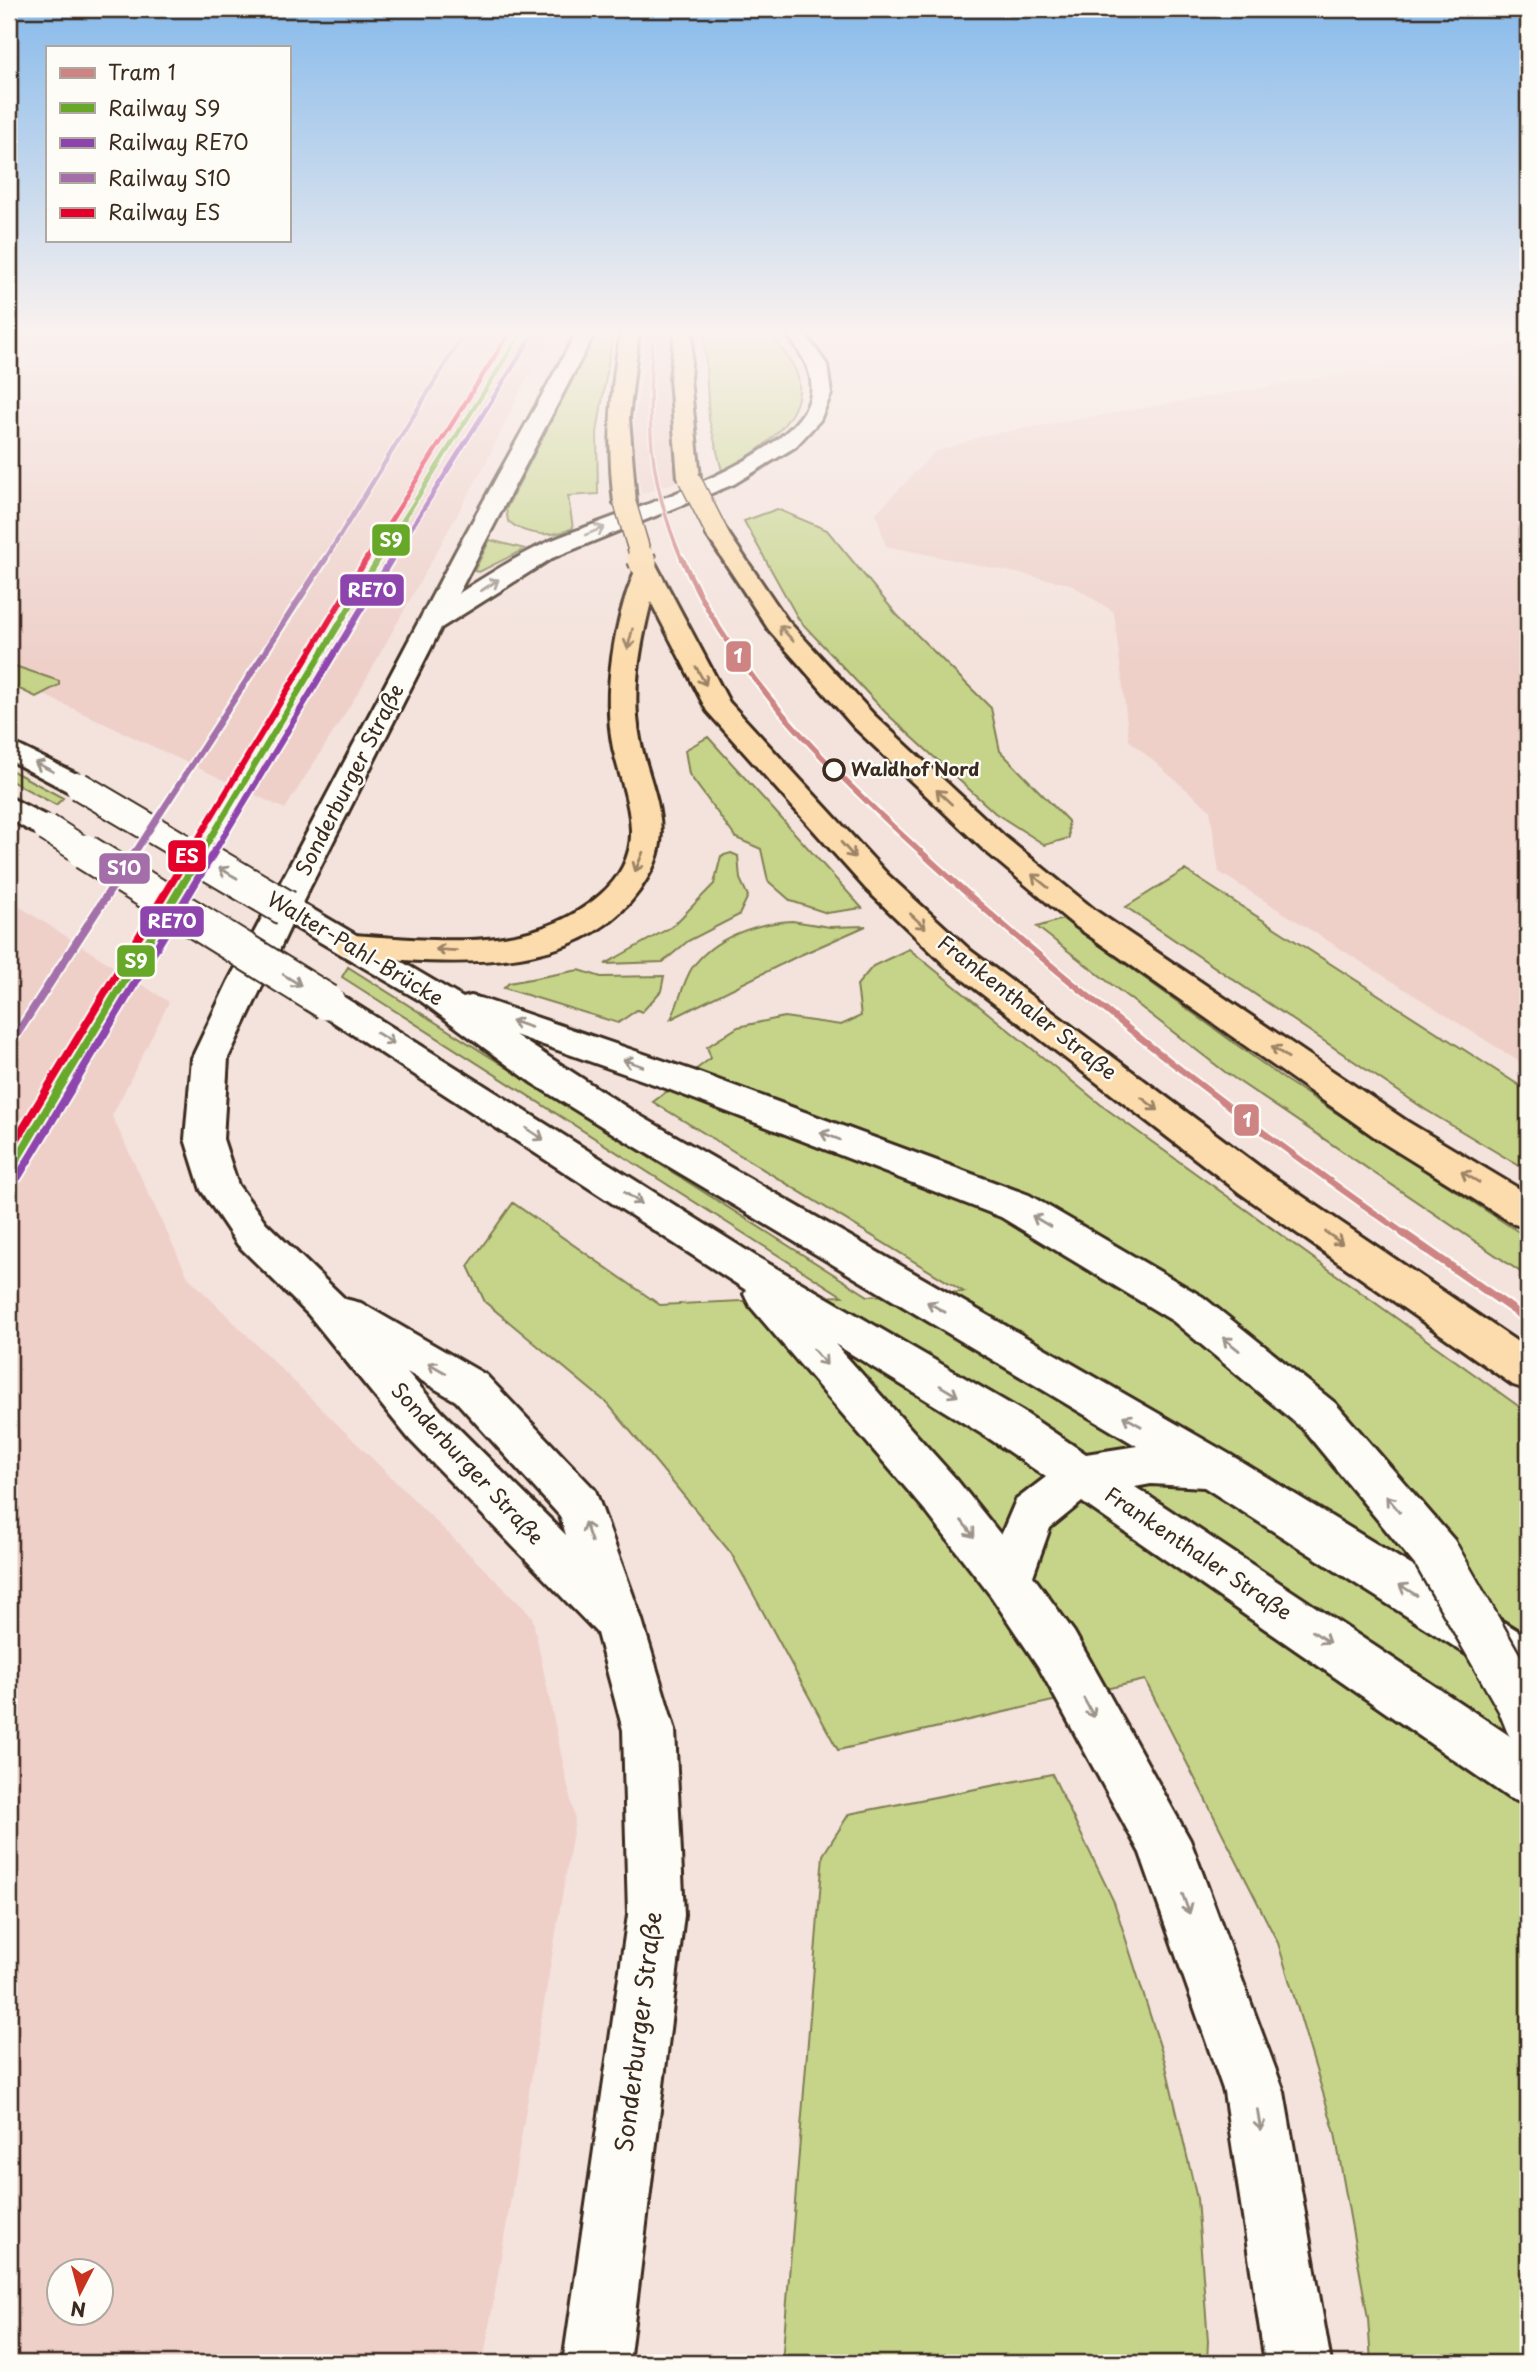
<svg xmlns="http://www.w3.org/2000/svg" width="1537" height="2372" font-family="'Playpen Sans',sans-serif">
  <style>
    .built { fill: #eed0c9; fill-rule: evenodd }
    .green { fill: #c5d489; stroke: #807f54; stroke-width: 2 }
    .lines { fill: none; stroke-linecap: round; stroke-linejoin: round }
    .secondary-casing { stroke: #3b2a1e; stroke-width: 6 }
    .primary-casing { stroke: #3b2a1e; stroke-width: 6 }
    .secondary { fill: #fdfcf7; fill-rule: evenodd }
    .primary { fill: #fcdcac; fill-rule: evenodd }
    .secondary-bridge-far2-casing { stroke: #3b2a1e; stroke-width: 31; stroke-linecap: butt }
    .secondary-bridge-far1-casing { stroke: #3b2a1e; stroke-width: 39; stroke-linecap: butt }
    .secondary-bridge-casing { stroke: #3b2a1e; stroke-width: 51; stroke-linecap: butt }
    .primary-bridge-far1-casing { stroke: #3b2a1e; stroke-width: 24; stroke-linecap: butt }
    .primary-bridge-casing { stroke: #3b2a1e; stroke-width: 31; stroke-linecap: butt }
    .secondary-bridge-far2 { stroke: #fdfcf7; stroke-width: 27 }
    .secondary-bridge-far1 { stroke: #fdfcf7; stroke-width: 35 }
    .secondary-bridge { stroke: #fdfcf7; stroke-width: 46 }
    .primary-bridge-far1 { stroke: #fcdcac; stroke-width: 21 }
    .primary-bridge { stroke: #fcdcac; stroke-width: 27 }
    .rail-1-far2-casing { stroke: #fdfcf7; stroke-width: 7 }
    .rail-1-far1-casing { stroke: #fdfcf7; stroke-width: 10 }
    .rail-1-casing { stroke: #fdfcf7; stroke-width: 12 }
    .rail-2-far2-casing { stroke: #fdfcf7; stroke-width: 7 }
    .rail-2-far1-casing { stroke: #fdfcf7; stroke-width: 10 }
    .rail-2-casing { stroke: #fdfcf7; stroke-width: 12 }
    .rail-3-far2-casing { stroke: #fdfcf7; stroke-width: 7 }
    .rail-3-far1-casing { stroke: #fdfcf7; stroke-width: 10 }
    .rail-3-casing { stroke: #fdfcf7; stroke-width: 12 }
    .rail-4-far2-casing { stroke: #fdfcf7; stroke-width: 7 }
    .rail-4-far1-casing { stroke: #fdfcf7; stroke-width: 10 }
    .rail-4-casing { stroke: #fdfcf7; stroke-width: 12 }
    .rail-1-far2 { stroke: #68a829; stroke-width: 4.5 }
    .rail-1-far1 { stroke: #68a829; stroke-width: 6 }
    .rail-1 { stroke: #68a829; stroke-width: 8 }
    .rail-2-far2 { stroke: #8e44ad; stroke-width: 4.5 }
    .rail-2-far1 { stroke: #8e44ad; stroke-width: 6 }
    .rail-2 { stroke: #8e44ad; stroke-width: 8 }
    .rail-3-far2 { stroke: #a46fa9; stroke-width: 4.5 }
    .rail-3-far1 { stroke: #a46fa9; stroke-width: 6 }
    .rail-3 { stroke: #a46fa9; stroke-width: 8 }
    .rail-4-far2 { stroke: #e4002b; stroke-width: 4.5 }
    .rail-4-far1 { stroke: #e4002b; stroke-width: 6 }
    .rail-4 { stroke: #e4002b; stroke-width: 8 }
    .tram-1-far3-casing { stroke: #fdfcf7; stroke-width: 6 }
    .tram-1-far2-casing { stroke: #fdfcf7; stroke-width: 9 }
    .tram-1-far1-casing { stroke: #fdfcf7; stroke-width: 10 }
    .tram-1-casing { stroke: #fdfcf7; stroke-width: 13 }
    .tram-1-far3 { stroke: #ce8482; stroke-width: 3.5 }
    .tram-1-far2 { stroke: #ce8482; stroke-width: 5 }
    .tram-1-far1 { stroke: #ce8482; stroke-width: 6 }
    .tram-1 { stroke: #ce8482; stroke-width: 8 }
    .oneway { stroke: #9c938a }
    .oneway2 { stroke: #9c8365 }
    .stop-dot { fill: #fdfcf7; stroke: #3b2a1e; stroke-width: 3.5 }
    .labels { text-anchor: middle; stroke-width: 5; stroke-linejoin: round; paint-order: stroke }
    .far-stop-label { font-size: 18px; font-weight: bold; fill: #3b2a1e; stroke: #fdfcf7; text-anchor: start }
    .street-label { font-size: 21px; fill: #3b2a1e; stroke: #fdfcf7 }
    .near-street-label { font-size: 24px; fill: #3b2a1e; stroke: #fdfcf7 }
    .line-badge { stroke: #fdfcf7; stroke-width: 2.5 }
    .badge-label { font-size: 19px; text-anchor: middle; font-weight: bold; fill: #fff }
  </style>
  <rect width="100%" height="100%" fill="#f4e2dc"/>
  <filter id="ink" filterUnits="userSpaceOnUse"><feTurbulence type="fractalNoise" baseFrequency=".0143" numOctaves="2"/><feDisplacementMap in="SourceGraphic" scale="14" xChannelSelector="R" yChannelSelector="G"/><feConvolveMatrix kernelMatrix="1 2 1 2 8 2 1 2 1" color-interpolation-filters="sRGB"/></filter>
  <g filter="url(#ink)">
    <path class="built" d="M 9,332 L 554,332 L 518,395 L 488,459 L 361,688 L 285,809 L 42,694 L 59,685 L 59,681 L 9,663 Z
      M 647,332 L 670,332 L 669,394 L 677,482 L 641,494 L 633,437 Z
      M 1528,341 L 1528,1067 L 1219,872 L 1210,810 L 1129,740 L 1114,612 L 1070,584 L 886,546 L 876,513 L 935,452 L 983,436 Z
      M 17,905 L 169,1002 L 112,1116 L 188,1277 L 532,1616 L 575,1820 L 483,2363 L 9,2363 L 9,1291 L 13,1284 L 9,1289 L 9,917 ZM 102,2270 L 102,2312 L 60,2312 L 60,2270 Z"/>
    <path class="green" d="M 597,332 L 613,332 L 597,433 L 598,494 L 568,496 L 573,528 C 552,538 526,536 508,521 L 506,509 Z
      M 704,332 L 768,332 C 776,343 788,355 794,367 C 817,412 756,456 722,471 L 709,419 Z
      M 777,509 L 827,530 L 897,615 L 991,708 L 1000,751 L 1068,821 L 1069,838 L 1045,845 L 995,813 L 886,713 L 799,620 L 744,521 Z
      M 490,540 L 525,549 L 479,572 L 474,571 Z
      M 9,664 L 59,681 L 59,685 L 36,697 L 9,684 Z
      M 708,737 L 862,908 L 827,913 L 791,901 L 768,881 L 761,849 L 736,838 L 689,774 L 685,750 Z
      M 9,769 L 63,798 L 56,805 L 9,780 Z
      M 731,853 L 738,856 L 740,879 L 748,896 L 739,915 L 688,941 L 663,962 L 605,964 L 673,926 L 714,884 L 721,856 Z
      M 1185,870 L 1528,1091 L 1528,1171 L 1426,1110 L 1126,907 Z
      M 1063,919 L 1284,1079 L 1528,1238 L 1528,1277 L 1225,1072 L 1037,927 Z
      M 792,921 L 830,927 L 866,926 L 796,957 L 671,1019 C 679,1003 683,982 692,968 C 714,937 756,923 792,921 Z
      M 909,949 L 1105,1108 L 1528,1413 L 1528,2363 L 1371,2363 L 1368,2318 L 1335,2133 L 1278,1943 L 1145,1680 L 838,1750 L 731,1553 L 608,1404 L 485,1302 L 468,1266 L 513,1203 L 660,1305 L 842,1296 L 342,977 L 348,967 L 868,1296 L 964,1292 L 653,1102 L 711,1058 L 707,1047 L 738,1027 L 784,1017 L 841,1025 L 861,1016 L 857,985 L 873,966 Z
      M 579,970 L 601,977 L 664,976 L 661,991 L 642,1012 L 637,1010 L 618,1023 L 504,988 L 509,983 Z
      M 1052,1774 L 1114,1902 L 1165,2062 L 1197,2199 L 1208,2341 L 1207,2363 L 782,2363 L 823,1855 L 849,1814 Z"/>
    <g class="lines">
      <g class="secondary-casing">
        <path id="secondary" d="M 577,332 L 595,332 L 458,594 C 487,575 517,556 550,541 C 608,516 800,462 811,394 C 815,370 798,350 786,332 L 804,332 L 827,365 L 831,394 L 820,420 L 795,447 L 734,484 L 552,558 L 441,628 L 302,903 L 463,998 L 471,996 L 483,999 L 694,1071 L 1029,1195 L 1203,1297 L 1335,1403 L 1454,1540 L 1461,1556 L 1454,1572 L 1437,1578 L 1423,1572 L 1528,1637 L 1528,1689 L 1510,1682 L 1204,1487 L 1151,1484 L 1135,1487 L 1528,1748 L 1528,1805 L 1509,1798 L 1082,1502 L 1050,1528 L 1033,1576 L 1074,1632 L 1190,1840 L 1284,2092 L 1331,2363 L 1265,2363 L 1224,2092 L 1140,1853 L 1038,1666 L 991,1596 L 924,1509 L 750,1306 L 744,1294 L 746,1290 L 315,1010 L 310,1002 L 315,994 L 327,991 L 339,994 L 757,1257 L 1022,1411 L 1086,1454 L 1137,1446 L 611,1132 L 532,1083 L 421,1001 L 291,925 L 228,1058 L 223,1139 L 238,1185 L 266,1223 L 345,1299 L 361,1303 L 486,1375 L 595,1490 L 642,1620 L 675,1730 L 684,1915 L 629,2363 L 563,2363 L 628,1915 L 623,1730 L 597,1633 L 410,1440 L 308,1314 L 238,1245 L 201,1190 L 185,1139 L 192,1058 L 228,982 L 456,551 ZM 515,1035 L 668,1089 L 1001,1217 L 1173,1321 L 1303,1429 L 1419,1570 L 1229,1454 L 637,1114 ZM 835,1344 L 990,1439 L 1046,1477 L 1016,1500 L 1001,1535 L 956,1479 ZM 407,1372 L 456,1401 L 560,1516 L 566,1535 L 442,1412 Z
          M 9,741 L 89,780 L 93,786 L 89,792 L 79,795 L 69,792 L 9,760 Z
          M 9,797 L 58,822 L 62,828 L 58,834 C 38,839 25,828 9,818 Z"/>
      </g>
      <g class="primary-casing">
        <path id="primary" d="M 621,332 L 639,332 L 629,418 L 636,503 L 625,510 L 614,503 C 607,444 610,390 621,332 Z
          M 675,332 L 693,332 L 690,379 L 700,478 L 689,484 L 678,478 L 670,379 Z
          M 718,528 L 726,530 L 787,620 L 874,715 L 1005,837 L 1096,911 L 1408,1122 L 1528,1194 L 1528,1228 L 1514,1224 L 1382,1142 L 1074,925 L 983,849 L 854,727 L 769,630 L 707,535 Z
          M 643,556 L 651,558 L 655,563 L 729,702 L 888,875 L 971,951 L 1268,1173 L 1528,1349 L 1528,1390 L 1513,1385 L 1240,1193 L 947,967 L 866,889 L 707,711 L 651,602 C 640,647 631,692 640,739 C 646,773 665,808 660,843 C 658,861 649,876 639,891 C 587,964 484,965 404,960 C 383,958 361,959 340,953 L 336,946 L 340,939 L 352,935 C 437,940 531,955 600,895 C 619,879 632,856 631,830 C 630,802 619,775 613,748 C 602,694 614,621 635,571 L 631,563 L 635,558 Z"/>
      </g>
      <use href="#secondary" class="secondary"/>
      <use href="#primary" class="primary"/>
      <g class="secondary-bridge-far2-casing">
        <path id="secondary-bridge-far2" d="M 79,786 L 194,854
          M 47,828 L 88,854"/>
      </g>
      <g class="secondary-bridge-far1-casing">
        <path id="secondary-bridge-far1" d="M 85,852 L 327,1002
          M 191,852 L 286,908"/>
      </g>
      <g class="secondary-bridge-casing">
        <path id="secondary-bridge" d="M 1437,1556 L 1520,1702 L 1528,1722"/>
      </g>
      <g class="primary-bridge-far1-casing">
        <path id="primary-bridge-far1" d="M 689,478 L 718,535
          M 625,503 L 642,560"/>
      </g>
      <g class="primary-bridge-casing">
        <path id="primary-bridge" d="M 641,558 L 643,563"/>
      </g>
      <use href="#secondary-bridge-far2" class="secondary-bridge-far2"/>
      <use href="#secondary-bridge-far1" class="secondary-bridge-far1"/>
      <use href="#secondary-bridge" class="secondary-bridge"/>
      <use href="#primary-bridge-far1" class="primary-bridge-far1"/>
      <use href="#primary-bridge" class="primary-bridge"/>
      <g class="rail-1-far2-casing">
        <path id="rail-1-far2" d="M 378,560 L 522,332"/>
      </g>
      <g class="rail-1-far1-casing">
        <path id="rail-1-far1" d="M 201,854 L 379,558"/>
      </g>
      <g class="rail-1-casing">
        <path id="rail-1" d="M 9,1172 L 202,852"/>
      </g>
      <g class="rail-2-far2-casing">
        <path id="rail-2-far2" d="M 391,560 L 531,338"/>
      </g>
      <g class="rail-2-far1-casing">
        <path id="rail-2-far1" d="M 213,854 L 392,558"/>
      </g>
      <g class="rail-2-casing">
        <path id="rail-2" d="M 18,1177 L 214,852"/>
      </g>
      <g class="rail-3-far2-casing">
        <path id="rail-3-far2" d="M 325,560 L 465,332"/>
      </g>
      <g class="rail-3-far1-casing">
        <path id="rail-3-far1" d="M 134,854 L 326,558"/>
      </g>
      <g class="rail-3-casing">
        <path id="rail-3" d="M 9,1046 L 135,852"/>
      </g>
      <g class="rail-4-far2-casing">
        <path id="rail-4-far2" d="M 366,560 L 510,332"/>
      </g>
      <g class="rail-4-far1-casing">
        <path id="rail-4-far1" d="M 189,854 L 367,558"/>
      </g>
      <g class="rail-4-casing">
        <path id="rail-4" d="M 9,1152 L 190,852"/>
      </g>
      <use href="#rail-1-far2" class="rail-1-far2"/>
      <use href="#rail-1-far1" class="rail-1-far1"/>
      <use href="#rail-1" class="rail-1"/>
      <use href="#rail-2-far2" class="rail-2-far2"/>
      <use href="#rail-2-far1" class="rail-2-far1"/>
      <use href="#rail-2" class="rail-2"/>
      <use href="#rail-3-far2" class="rail-3-far2"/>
      <use href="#rail-3-far1" class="rail-3-far1"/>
      <use href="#rail-3" class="rail-3"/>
      <use href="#rail-4-far2" class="rail-4-far2"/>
      <use href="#rail-4-far1" class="rail-4-far1"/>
      <use href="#rail-4" class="rail-4"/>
      <g class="tram-1-far3-casing">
        <path id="tram-1-far3" d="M 653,332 C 647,419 647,478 682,560"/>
      </g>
      <g class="tram-1-far2-casing">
        <path id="tram-1-far2" d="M 682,558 C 733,676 829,768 923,854"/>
      </g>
      <g class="tram-1-far1-casing">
        <path id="tram-1-far1" d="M 921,852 C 1073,991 1237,1117 1406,1235"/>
      </g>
      <g class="tram-1-casing">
        <path id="tram-1" d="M 1403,1233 L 1528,1320"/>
      </g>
      <use href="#tram-1-far3" class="tram-1-far3"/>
      <use href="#tram-1-far2" class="tram-1-far2"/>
      <use href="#tram-1-far1" class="tram-1-far1"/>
      <use href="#tram-1" class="tram-1"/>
    </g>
    <defs><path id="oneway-shaft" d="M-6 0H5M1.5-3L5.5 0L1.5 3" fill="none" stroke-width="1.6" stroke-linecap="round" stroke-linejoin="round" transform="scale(1.75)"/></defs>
    <g class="oneway">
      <use href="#oneway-shaft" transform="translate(595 531) rotate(-22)"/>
      <use href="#oneway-shaft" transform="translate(490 585) rotate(-33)"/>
      <use href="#oneway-shaft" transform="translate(44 767) rotate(-153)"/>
      <use href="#oneway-shaft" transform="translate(228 873) rotate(-150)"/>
      <use href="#oneway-shaft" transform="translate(292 980) rotate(32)"/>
      <use href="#oneway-shaft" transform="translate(521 1024) rotate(-161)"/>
      <use href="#oneway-shaft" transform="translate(385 1038) rotate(32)"/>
      <use href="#oneway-shaft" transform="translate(633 1063) rotate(-160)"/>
      <use href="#oneway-shaft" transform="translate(535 1134) rotate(33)"/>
      <use href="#oneway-shaft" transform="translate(830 1136) rotate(-159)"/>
      <use href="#oneway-shaft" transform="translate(633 1198) rotate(33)"/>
      <use href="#oneway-shaft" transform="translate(1041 1221) rotate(-149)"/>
      <use href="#oneway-shaft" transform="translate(936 1307) rotate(-150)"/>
      <use href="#oneway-shaft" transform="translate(1231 1344) rotate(-141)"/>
      <use href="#oneway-shaft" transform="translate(820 1357) rotate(49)"/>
      <use href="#oneway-shaft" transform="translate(437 1368) rotate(-150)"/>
      <use href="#oneway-shaft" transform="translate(949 1391) rotate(31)"/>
      <use href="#oneway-shaft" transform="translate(1132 1421) rotate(-150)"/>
      <use href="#oneway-shaft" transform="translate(1393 1504) rotate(-130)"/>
      <use href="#oneway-shaft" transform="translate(968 1529) rotate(52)"/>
      <use href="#oneway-shaft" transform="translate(588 1532) rotate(-109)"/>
      <use href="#oneway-shaft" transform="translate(1408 1590) rotate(-148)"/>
      <use href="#oneway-shaft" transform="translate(1321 1637) rotate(34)"/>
      <use href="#oneway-shaft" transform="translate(1089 1708) rotate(61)"/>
      <use href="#oneway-shaft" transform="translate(1186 1904) rotate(70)"/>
      <use href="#oneway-shaft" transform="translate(1259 2120) rotate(81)"/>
    </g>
    <g class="oneway2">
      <use href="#oneway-shaft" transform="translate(786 633) rotate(-132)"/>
      <use href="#oneway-shaft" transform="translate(630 639) rotate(104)"/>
      <use href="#oneway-shaft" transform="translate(701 676) rotate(61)"/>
      <use href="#oneway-shaft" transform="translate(944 797) rotate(-137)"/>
      <use href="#oneway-shaft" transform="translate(848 850) rotate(48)"/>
      <use href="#oneway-shaft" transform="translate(639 862) rotate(112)"/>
      <use href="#oneway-shaft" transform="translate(1040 881) rotate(-141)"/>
      <use href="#oneway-shaft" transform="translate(918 921) rotate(43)"/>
      <use href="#oneway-shaft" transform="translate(446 950) rotate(-177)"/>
      <use href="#oneway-shaft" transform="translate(1280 1052) rotate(-145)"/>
      <use href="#oneway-shaft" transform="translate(1150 1104) rotate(37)"/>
      <use href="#oneway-shaft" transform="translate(1470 1177) rotate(-149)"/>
      <use href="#oneway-shaft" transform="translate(1334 1238) rotate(35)"/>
    </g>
  </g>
  <linearGradient id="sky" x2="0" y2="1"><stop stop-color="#87baeb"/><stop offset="0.5" stop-color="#faf2ef"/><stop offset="1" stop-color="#faf2ef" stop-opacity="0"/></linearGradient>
  <rect width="1537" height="664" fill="url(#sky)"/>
  <circle class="stop-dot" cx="834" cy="770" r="10"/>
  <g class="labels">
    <g class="far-stop-label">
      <text x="851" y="776">Waldhof Nord</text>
    </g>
    <g class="street-label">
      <text transform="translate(350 780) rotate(-63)" y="7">Sonderburger Straße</text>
      <text transform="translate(355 949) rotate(31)" y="7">Walter-Pahl-Brücke</text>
      <text transform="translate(1027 1008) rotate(38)" y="7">Frankenthaler Straße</text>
      <text transform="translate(467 1464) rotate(47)" y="7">Sonderburger Straße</text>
      <text transform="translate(1198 1554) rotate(34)" y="7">Frankenthaler Straße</text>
    </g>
    <g class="near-street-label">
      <text transform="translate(639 2032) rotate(-83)" y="8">Sonderburger Straße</text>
    </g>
  </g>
  <g class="line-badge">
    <rect x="371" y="523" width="40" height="34" rx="7" fill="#68a829"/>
    <rect x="339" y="573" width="66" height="34" rx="7" fill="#8e44ad"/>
    <rect x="725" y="640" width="27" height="33" rx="7" fill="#ce8482"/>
    <rect x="167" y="839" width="40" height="34" rx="7" fill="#e4002b"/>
    <rect x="98" y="852" width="53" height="33" rx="7" fill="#a46fa9"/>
    <rect x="139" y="905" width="66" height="33" rx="7" fill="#8e44ad"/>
    <rect x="116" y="944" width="40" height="34" rx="7" fill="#68a829"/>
    <rect x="1233" y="1103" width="27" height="34" rx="7" fill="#ce8482"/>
  </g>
  <g class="badge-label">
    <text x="391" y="547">S9</text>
    <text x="372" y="597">RE70</text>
    <text x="738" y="663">1</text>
    <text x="187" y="863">ES</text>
    <text x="124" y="875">S10</text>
    <text x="172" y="928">RE70</text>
    <text x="136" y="968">S9</text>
    <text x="1247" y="1127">1</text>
  </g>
  <rect width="1537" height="2372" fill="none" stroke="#fdfcf7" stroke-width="35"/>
  <rect x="18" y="18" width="1502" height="2337" fill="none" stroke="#3b2a1e" stroke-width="2.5" filter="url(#ink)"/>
  <rect x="46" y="46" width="245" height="196" fill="#fdfcf7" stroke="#afa8a0" stroke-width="2"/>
  <rect x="60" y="68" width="35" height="10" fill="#ce8482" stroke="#afa8a0" stroke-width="2"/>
  <text x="108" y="80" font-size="21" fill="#3b2a1e">Tram 1</text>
  <rect x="60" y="103" width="35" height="10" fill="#68a829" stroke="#afa8a0" stroke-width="2"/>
  <text x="108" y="116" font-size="21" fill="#3b2a1e">Railway S9</text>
  <rect x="60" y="138" width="35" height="10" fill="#8e44ad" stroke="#afa8a0" stroke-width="2"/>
  <text x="108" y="150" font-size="21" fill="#3b2a1e">Railway RE70</text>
  <rect x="60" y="173" width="35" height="10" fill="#a46fa9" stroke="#afa8a0" stroke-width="2"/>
  <text x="108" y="186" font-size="21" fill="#3b2a1e">Railway S10</text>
  <rect x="60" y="208" width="35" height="10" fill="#e4002b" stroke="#afa8a0" stroke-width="2"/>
  <text x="108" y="220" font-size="21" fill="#3b2a1e">Railway ES</text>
  <g transform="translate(80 2292) rotate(186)"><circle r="33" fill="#fdfcf7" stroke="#afa8a0" stroke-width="2"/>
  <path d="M0-5L12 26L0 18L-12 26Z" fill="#c8321e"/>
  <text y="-10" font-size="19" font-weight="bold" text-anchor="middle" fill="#3b2a1e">N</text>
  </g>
</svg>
